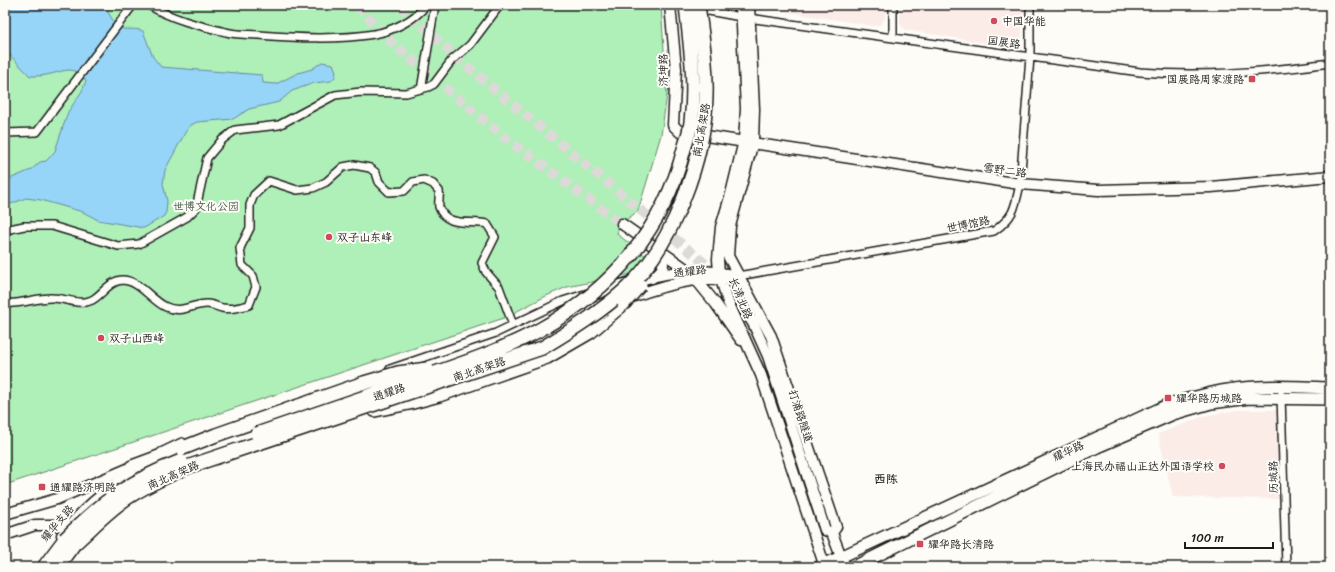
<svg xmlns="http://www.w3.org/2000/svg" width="1335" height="572" font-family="Sriracha,'LXGW WenKai TC',sans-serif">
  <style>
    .built { fill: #fbece7 }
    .park { fill: #afefb8; stroke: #66866a }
    .water { fill: #96d5f7; stroke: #658b9f }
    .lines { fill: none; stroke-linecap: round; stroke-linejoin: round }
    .secondary-tunnel { stroke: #dbdad6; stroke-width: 10; stroke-dasharray: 10 5; stroke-linecap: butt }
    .street-casing { stroke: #1c1c1c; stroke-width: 10 }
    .secondary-casing { stroke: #1c1c1c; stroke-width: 13 }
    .primary-casing { stroke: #1c1c1c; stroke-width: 14 }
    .highway-casing { stroke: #1c1c1c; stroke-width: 16 }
    .street { stroke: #fdfcf7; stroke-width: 7 }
    .secondary { stroke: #fdfcf7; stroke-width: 10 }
    .primary { stroke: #fdfcf7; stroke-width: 11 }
    .highway { stroke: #fdfcf7; stroke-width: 13 }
    .highway-bridge-casing { stroke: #1c1c1c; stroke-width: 16; stroke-linecap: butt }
    .highway-bridge { stroke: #fdfcf7; stroke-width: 13 }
    .poi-dot { fill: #d1495b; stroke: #fdfcf7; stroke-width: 1.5 }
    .labels { text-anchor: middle; stroke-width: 4; stroke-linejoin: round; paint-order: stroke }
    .poi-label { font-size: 11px; fill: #1c1c1c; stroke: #fdfcf7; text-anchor: start }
    .street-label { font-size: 11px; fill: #1c1c1c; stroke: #fdfcf7 }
    .park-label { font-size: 11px; fill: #485b4b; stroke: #fdfcf7 }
    .neighbourhood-label { font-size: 12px; font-weight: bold; fill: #1c1c1c; stroke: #fdfcf7 }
  </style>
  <rect width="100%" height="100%" fill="#fdfcf7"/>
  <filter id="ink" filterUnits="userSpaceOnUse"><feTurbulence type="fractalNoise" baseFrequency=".025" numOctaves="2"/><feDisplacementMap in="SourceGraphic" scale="8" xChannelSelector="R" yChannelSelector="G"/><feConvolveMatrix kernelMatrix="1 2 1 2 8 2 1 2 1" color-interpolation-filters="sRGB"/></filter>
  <g filter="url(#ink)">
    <path class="built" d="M 763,5 L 886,5 L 886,17 L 881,24 L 874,26 L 769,9 Z
      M 899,5 L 1023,5 L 1022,38 L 1017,45 L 1010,47 L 906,30 L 901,26 L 900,21 Z
      M 1237,410 L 1277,410 L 1279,499 L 1173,497 L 1158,434 L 1204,416 Z"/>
    <path class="park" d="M 5,5 L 661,5 L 667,95 L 661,135 L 638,211 L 626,220 L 618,230 L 617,234 L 655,263 L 656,266 L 651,270 L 567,287 L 546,296 L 504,318 L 5,485 Z"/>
    <path class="water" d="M 5,5 L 103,5 C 110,12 113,27 124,29 C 131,30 136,28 143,31 L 153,57 L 161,67 L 262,75 L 263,83 L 276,84 L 298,73 L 312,69 L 322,62 L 333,64 L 336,72 L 335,77 L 331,81 L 314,83 L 292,91 L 279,102 L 249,109 L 233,119 L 197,122 L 191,125 L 186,131 L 165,170 L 163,184 L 167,201 L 166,212 L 164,216 L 144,228 L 98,220 L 83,212 L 41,200 L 26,198 L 11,204 L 5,200 L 5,183 L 7,180 L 31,170 L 40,162 L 46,161 L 49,158 L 55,151 L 68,112 L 82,91 L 86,81 C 74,63 63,72 46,75 C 41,76 35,76 30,76 L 5,50 Z"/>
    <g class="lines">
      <path class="secondary-tunnel" d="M 357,5 L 393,44 L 504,137 L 622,224
        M 400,5 L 457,58 L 726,281 L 742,306"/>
      <g class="street-casing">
        <path id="street" d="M 149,5 C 171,19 200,26 226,32 C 236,35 248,34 259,35 C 297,38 337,40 374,34 C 392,31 415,20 426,5
          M 893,5 L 893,38
          M 698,9 L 741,17 L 1140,72 C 1204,77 1267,72 1330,63
          M 421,90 L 435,5
          M 5,133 L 37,132 L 133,5
          M 5,230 L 24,226 L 52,226 L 118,246 L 139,244 L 187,217 L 196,208 L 207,158 L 222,140 L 235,130 L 279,125 L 335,95 L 361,92 L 406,93 L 428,87 L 434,84 L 452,60 L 470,45 L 500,5
          M 738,276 L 994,231 C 1014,217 1015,208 1020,184 L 1030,57 L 1030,5
          M 5,303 C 21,305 37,297 53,298 C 65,298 80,306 92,300 C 102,295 110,280 123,280 C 140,281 151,300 166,307 C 181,314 192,304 207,304 C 212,304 217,307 222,308 C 231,310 241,307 249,305 L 256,287 L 253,276 L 242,265 L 240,248 L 250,228 L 250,205 L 254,195 L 269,181 L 297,190 L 313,188 L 326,182 L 343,167 L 354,165 L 370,168 L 376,173 L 379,182 L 389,192 L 404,191 L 413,182 L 424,180 L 433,184 L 439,191 C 440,196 438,203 439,207 C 446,228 470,220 487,224 L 495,237 L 482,263 L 486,272 L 499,287 L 513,325
          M 390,369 L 496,333 L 563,301 L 588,293
          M 1281,395 L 1286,567
          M 161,452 L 182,442"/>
      </g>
      <g class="secondary-casing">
        <path id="secondary" d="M 670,5 L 676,69 L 673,125 L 680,132 L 1020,184 L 1098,190 L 1211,187 L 1330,176
          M 741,5 L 746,109 L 744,141 L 731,194 L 721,227 L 718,259 L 719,273 L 728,302 L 761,375 L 825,567
          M 749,5 L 754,109 L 753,142 L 730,226 L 728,256 L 771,336 L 836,527 L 832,533 L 845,567
          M 622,224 L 689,271 L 716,304 L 741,340
          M 652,278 C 665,269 665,266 660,252
          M 594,295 C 618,284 662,273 689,271 C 705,270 722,273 738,276
          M 629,298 C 650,290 672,283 695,280 C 708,278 721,282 734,278
          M 742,306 L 753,323 L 768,356 L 825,530 L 832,533
          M 5,514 L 57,499 L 132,467
          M 5,535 L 35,525 L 70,525
          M 62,535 C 86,505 113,482 149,467"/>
      </g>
      <g class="primary-casing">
        <path id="primary" d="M 819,567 L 1170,404 C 1191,398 1212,392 1234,389 C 1265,385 1298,387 1330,388
          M 854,567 L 1097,447 L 1173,414 L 1211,403 L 1249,398 L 1330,399"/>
      </g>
      <g class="highway-casing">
        <path id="highway" d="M 375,410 L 409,403 L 439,395 L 547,357 L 590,332 L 624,303
          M 159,463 L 178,450 L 216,435 L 364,383
          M 132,467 L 167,454
          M 44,567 L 65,539
          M 57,567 L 74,544"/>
      </g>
      <use href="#street" class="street"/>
      <use href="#secondary" class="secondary"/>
      <use href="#primary" class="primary"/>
      <use href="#highway" class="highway"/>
      <g class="highway-bridge-casing">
        <path id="highway-bridge" d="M 624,303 L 640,285
          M 364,383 L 398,373 L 427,369
          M 257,434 C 305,418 354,401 403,384 C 449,368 498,353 541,329 C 612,289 664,229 684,149 C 687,140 690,131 691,122 C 696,83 690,44 686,5
          M 65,539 C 104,500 130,481 181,461
          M 74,544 C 92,528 109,509 130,496 C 149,484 169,475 190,466 L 542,348 C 572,330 601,312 627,288 C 673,245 705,158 706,96 C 707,65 702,35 698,5"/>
      </g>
      <use href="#highway-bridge" class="highway-bridge"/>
    </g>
  </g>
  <g class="poi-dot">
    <circle cx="994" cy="21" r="4"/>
    <rect x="1248" y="75" width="8" height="8" rx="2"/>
    <circle cx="329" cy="237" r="4"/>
    <circle cx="101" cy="338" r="4"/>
    <rect x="1164" y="394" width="8" height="8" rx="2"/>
    <circle cx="1222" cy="466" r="4"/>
    <rect x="38" y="483" width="8" height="8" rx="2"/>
    <rect x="916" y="540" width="8" height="8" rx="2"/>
  </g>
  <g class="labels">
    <g class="poi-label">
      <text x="1002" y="25">中国华能</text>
      <text x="1244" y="83" text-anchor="end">国展路周家渡路</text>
      <text x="337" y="241">双子山东峰</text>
      <text x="109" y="342">双子山西峰</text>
      <text x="1176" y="402">耀华路历城路</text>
      <text x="1214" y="470" text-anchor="end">上海民办福山正达外国语学校</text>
      <text x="50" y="491">通耀路济明路</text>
      <text x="928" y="548">耀华路长清路</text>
    </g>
    <g class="street-label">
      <text transform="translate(1004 42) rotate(8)" y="4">国展路</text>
      <text transform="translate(663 70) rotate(-91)" y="4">济坤路</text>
      <text transform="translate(701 130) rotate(-80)" y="4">南北高架路</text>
      <text transform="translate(1005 170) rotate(8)" y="4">雪野二路</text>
      <text transform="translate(968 224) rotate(-11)" y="4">世博馆路</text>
      <text transform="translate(690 271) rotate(-7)" y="4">通耀路</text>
      <text transform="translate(741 298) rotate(68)" y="4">长清北路</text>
      <text transform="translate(479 369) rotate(-19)" y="4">南北高架路</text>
      <text transform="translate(389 392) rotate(-18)" y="4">通耀路</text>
      <text transform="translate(801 416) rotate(72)" y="4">打浦路隧道</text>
      <text transform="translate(1068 451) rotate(-25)" y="4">耀华路</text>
      <text transform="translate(173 475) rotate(-24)" y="4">南北高架路</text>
      <text transform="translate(1273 477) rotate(-91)" y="4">历城路</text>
      <text transform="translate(57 523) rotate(-50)" y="4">耀华支路</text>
    </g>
    <g class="park-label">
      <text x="206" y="210">世博文化公园</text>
    </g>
    <g class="neighbourhood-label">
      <text x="886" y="483">西陈</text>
    </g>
  </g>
  <rect width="1335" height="572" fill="none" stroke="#fdfcf7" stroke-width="20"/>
  <rect x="10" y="10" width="1315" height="552" fill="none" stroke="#1c1c1c" stroke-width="1.5" filter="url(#ink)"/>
  <path d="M1185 542v6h88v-6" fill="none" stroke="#1c1c1c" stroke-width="2"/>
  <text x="1191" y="542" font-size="12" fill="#1c1c1c" stroke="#fdfcf7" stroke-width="3" paint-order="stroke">100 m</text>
</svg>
